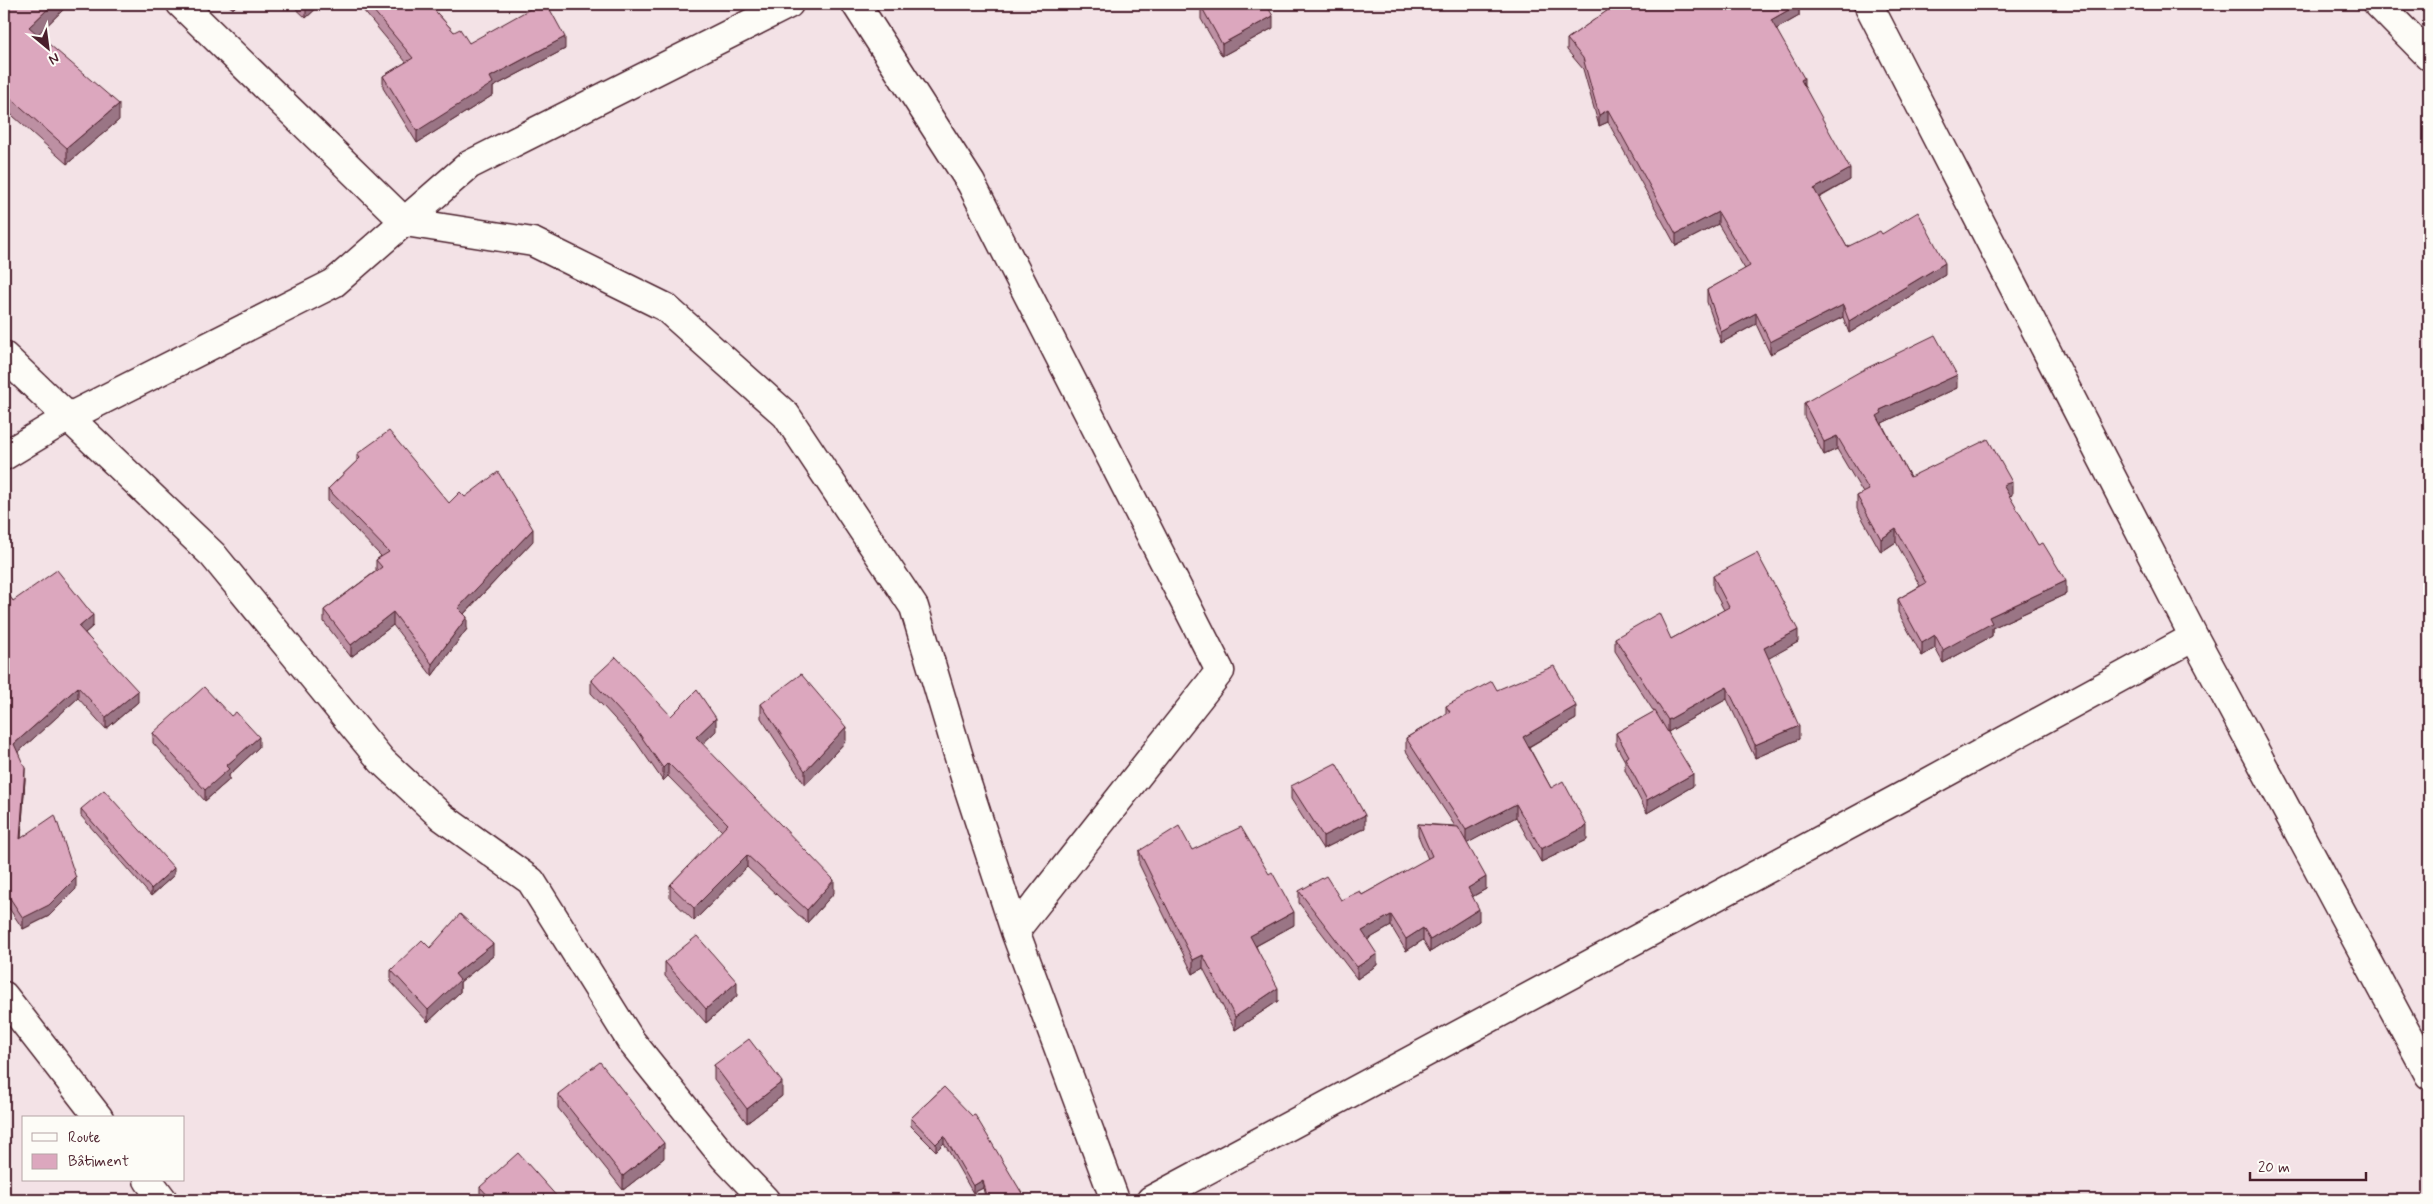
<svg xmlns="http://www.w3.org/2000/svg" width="2433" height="1204" font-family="Mynerve,sans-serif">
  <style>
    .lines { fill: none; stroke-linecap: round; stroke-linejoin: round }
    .street-casing { stroke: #4a1f2b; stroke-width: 31 }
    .primary-casing { stroke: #4a1f2b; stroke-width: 31 }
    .street { stroke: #fdfcf7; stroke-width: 28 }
    .primary { stroke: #fdfcf7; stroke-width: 28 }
    .wall { fill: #bd90a3; stroke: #4a1f2b }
    .shaded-wall { fill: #9a7585; stroke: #4a1f2b }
    .building { fill: #dca7be; stroke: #4a1f2b }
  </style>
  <rect width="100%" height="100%" fill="#f3e2e6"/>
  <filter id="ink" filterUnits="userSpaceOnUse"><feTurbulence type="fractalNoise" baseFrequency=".02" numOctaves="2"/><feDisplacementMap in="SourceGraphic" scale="10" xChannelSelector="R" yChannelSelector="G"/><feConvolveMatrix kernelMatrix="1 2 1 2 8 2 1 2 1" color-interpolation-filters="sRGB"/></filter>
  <g filter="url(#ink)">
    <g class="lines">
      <g class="street-casing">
        <path id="street" d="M 181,4 L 405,222 L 533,242 L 665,307 L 786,415 L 914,607 L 967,784 L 1015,931 L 1115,1200
          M 856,4 L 971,183 L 1220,671 L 1015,931
          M 1868,4 L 2194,637 L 2429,1075
          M 4,356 L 213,555 L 382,761 L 442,817 L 531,881 L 631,1041 L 724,1157 L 765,1200
          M 4,456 L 67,418 L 334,283 L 469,165 L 789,4
          M 4,996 L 99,1118
          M 148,1180 L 163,1200
          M 1151,1200 L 1916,789 L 2194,637"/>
      </g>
      <g class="primary-casing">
        <path id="primary" d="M 2378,4 L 2429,56"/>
      </g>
      <use href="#street" class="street"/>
      <use href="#primary" class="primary"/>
    </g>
    <path class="wall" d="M 4,4 L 69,4 L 37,35 L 119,120 L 67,164 L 4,108 Z
      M 227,4 L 238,4 L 233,9 Z
      M 291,4 L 321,4 L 306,18 Z
      M 358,4 L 429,4 L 454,32 L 469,43 L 565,49 L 493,87 L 493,95 L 417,143 L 383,88 L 383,76 L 406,62 Z
      M 1604,4 L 1799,4 L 1799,16 L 1776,29 L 1850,180 L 1819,198 L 1847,247 L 1882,234 L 1945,275 L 1849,333 L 1843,317 L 1770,354 L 1756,324 L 1721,343 L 1707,302 L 1707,290 L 1745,269 L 1718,224 L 1676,246 L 1608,122 L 1599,126 L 1583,69 L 1567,50 L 1567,39 L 1607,11 Z
      M 1201,6 L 1273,28 L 1222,56 L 1201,19 Z
      M 1957,388 L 1882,423 L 1882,424 L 1910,477 L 2012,495 L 2009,496 L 2066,594 L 1992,628 L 1992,636 L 1943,663 L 1935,648 L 1922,656 L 1898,612 L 1898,599 L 1920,586 L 1896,542 L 1881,552 L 1857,509 L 1857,496 L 1863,493 L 1837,449 L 1824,455 L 1804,416 L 1804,403 Z
      M 357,454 L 449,503 L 465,497 L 533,541 L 464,614 L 467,629 L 432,676 L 393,625 L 351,657 L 324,622 L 324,610 L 376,571 L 376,560 L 381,556 L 328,501 L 328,489 L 357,461 Z
      M 1713,576 L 1798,642 L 1768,658 L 1799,739 L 1755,758 L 1727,699 L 1668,732 L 1693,786 L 1647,813 L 1625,770 L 1625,761 L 1616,745 L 1616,733 L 1654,712 L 1615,651 L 1615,638 L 1671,639 L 1724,610 L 1713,589 Z
      M 4,588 L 13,601 L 93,626 L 85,633 L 138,702 L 106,729 L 78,698 L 18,752 L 25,779 L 21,838 L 76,889 L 49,916 L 23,929 L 4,901 Z
      M 591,680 L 671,716 L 716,731 L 702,744 L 834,893 L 807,923 L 747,867 L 694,921 L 670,898 L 670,885 L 722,831 L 668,776 L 663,781 L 636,742 L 591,693 Z
      M 1497,690 L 1576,719 L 1529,747 L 1551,788 L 1587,840 L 1541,862 L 1516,817 L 1467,843 L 1486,889 L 1472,897 L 1479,921 L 1430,952 L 1423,940 L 1406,951 L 1391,926 L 1367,940 L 1377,965 L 1357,979 L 1299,903 L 1299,891 L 1341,900 L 1362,895 L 1428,859 L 1418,835 L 1418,824 L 1455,826 L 1406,751 L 1406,738 L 1446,714 L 1446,706 Z
      M 761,704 L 846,741 L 805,785 L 761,718 Z
      M 153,733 L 259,747 L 229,775 L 229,780 L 205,801 L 153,743 Z
      M 1291,786 L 1365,828 L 1323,849 L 1291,799 Z
      M 81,809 L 174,875 L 151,896 L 81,816 Z
      M 1192,850 L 1294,925 L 1256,946 L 1278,1001 L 1235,1030 L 1203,968 L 1193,974 L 1139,864 L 1139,851 Z
      M 430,948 L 493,956 L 460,982 L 460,992 L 428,1022 L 391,982 L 391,970 Z
      M 665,962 L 737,996 L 706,1023 L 665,976 Z
      M 714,1065 L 782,1096 L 747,1123 L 714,1079 Z
      M 944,1087 L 1026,1200 L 986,1200 L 983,1188 L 973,1193 L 944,1143 L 936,1151 L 911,1126 L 911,1118 Z
      M 558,1094 L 664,1158 L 623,1190 L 558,1108 Z
      M 480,1187 L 560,1200 L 480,1200 Z"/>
    <path class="shaded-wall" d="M 53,4 L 69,4 L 29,43 L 29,27 Z
      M 233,4 L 238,4 L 233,9 Z
      M 308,4 L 321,4 L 306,18 L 306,6 Z
      M 1799,4 L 1799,16 L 1771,32 L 1771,20 Z
      M 1273,16 L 1273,28 L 1222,56 L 1222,44 Z
      M 565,37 L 565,49 L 493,87 L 493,95 L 417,143 L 417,131 L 490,77 Z
      M 1804,78 L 1804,90 L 1801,80 Z
      M 119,104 L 119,120 L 67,164 L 67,148 Z
      M 1608,110 L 1608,122 L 1599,126 L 1599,115 Z
      M 1850,169 L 1850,180 L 1814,200 L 1814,189 Z
      M 1718,212 L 1718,224 L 1676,246 L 1676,234 Z
      M 1945,263 L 1945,275 L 1849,333 L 1849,321 Z
      M 1843,305 L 1843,317 L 1770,354 L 1770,342 Z
      M 1756,313 L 1756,324 L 1721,343 L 1721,332 Z
      M 1957,375 L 1957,388 L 1882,423 L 1882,426 L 1877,416 L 1880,410 Z
      M 1837,436 L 1837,449 L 1824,455 L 1824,442 Z
      M 2012,482 L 2012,495 L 2003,498 L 2003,485 Z
      M 533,529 L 533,541 L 458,620 L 458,608 Z
      M 1896,529 L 1896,542 L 1881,552 L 1881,539 Z
      M 2066,581 L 2066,594 L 1992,628 L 1992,636 L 1943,663 L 1943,650 L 1989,617 Z
      M 393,612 L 393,625 L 351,657 L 351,645 Z
      M 93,615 L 93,626 L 79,638 L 79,627 Z
      M 467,617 L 467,629 L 432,676 L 432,664 Z
      M 1798,630 L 1798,642 L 1764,661 L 1764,648 Z
      M 1935,635 L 1935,648 L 1922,656 L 1922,643 Z
      M 78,687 L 78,698 L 14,756 L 14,744 Z
      M 1727,687 L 1727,699 L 1668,732 L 1668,720 Z
      M 138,691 L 138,702 L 106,729 L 106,717 Z
      M 1576,706 L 1576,719 L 1523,750 L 1523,737 Z
      M 716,718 L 716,731 L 696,750 L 696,737 Z
      M 1799,726 L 1799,739 L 1755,758 L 1755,745 Z
      M 846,727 L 846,741 L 805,785 L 805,771 Z
      M 259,737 L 259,747 L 229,775 L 229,780 L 205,801 L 205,790 L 226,766 Z
      M 668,763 L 668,776 L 663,781 L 663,768 Z
      M 25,768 L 25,779 L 20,850 L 20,839 Z
      M 1693,774 L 1693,786 L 1647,813 L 1647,800 Z
      M 1516,804 L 1516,817 L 1466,844 L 1466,830 Z
      M 1365,815 L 1365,828 L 1323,849 L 1323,836 Z
      M 1587,826 L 1587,840 L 1541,862 L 1541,849 Z
      M 747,855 L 747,867 L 694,921 L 694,908 Z
      M 174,868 L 174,875 L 151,896 L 151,889 Z
      M 1486,877 L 1486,889 L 1468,899 L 1468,888 Z
      M 76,878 L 76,889 L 49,916 L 23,929 L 23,918 Z
      M 834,880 L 834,893 L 807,923 L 807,910 Z
      M 1479,909 L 1479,921 L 1430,952 L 1430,940 Z
      M 1294,912 L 1294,925 L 1250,949 L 1250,936 Z
      M 1391,915 L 1391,926 L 1362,943 L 1362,931 Z
      M 1423,928 L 1423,940 L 1406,951 L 1406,939 Z
      M 493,944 L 493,956 L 460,982 L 460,992 L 428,1022 L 428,1010 L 455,974 Z
      M 1377,954 L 1377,965 L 1357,979 L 1357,967 Z
      M 1203,955 L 1203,968 L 1193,974 L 1193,960 Z
      M 737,982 L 737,996 L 706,1023 L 706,1009 Z
      M 1278,988 L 1278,1001 L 1235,1030 L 1235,1017 Z
      M 782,1082 L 782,1096 L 747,1123 L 747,1109 Z
      M 944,1136 L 944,1143 L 936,1151 L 936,1144 Z
      M 664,1143 L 664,1158 L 623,1190 L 623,1176 Z
      M 983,1180 L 983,1188 L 973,1193 L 973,1186 Z"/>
    <path class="building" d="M 4,4 L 53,4 L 29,27 L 119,104 L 67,148 L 4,92 Z
      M 368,4 L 429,4 L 454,32 L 460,29 L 469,43 L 539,4 L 547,4 L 565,37 L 490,77 L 493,83 L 417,131 L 383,76 L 413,58 Z
      M 1205,4 L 1266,4 L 1273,16 L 1222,44 L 1201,6 Z
      M 1609,4 L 1799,4 L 1771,20 L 1804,78 L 1801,80 L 1850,169 L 1814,189 L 1847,247 L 1880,231 L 1882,234 L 1918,212 L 1945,263 L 1849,321 L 1843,305 L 1770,342 L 1756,313 L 1721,332 L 1707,290 L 1750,266 L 1718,212 L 1676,234 L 1608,110 L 1599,115 L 1583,58 L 1567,39 L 1611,8 Z
      M 1935,335 L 1957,375 L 1880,410 L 1882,413 L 1877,416 L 1910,477 L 1988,439 L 2012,482 L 2003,485 L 2038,545 L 2043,543 L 2066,581 L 1989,617 L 1992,623 L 1943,650 L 1935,635 L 1922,643 L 1898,599 L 1926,583 L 1896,529 L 1881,539 L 1857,496 L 1869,490 L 1837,436 L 1824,442 L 1804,403 L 1861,371 Z
      M 389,431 L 449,503 L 460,492 L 465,497 L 498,472 L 533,529 L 458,608 L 467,617 L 432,664 L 393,612 L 351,645 L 324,610 L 382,567 L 376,560 L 389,552 L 328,489 L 360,458 L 357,454 Z
      M 1757,553 L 1798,630 L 1764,648 L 1799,726 L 1755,745 L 1727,687 L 1668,720 L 1615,638 L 1659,613 L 1671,639 L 1729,607 L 1713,576 Z
      M 57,570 L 93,615 L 79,627 L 138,691 L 106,717 L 78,687 L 14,744 L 25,768 L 20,839 L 55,815 L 76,878 L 49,905 L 23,918 L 4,889 L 4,812 L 7,811 L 4,804 L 4,588 L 13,601 Z
      M 616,657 L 671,716 L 697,690 L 716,718 L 696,737 L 834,880 L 807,910 L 747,855 L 694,908 L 670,885 L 728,824 L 668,763 L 663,768 L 636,729 L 591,680 Z
      M 1554,666 L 1576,706 L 1523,737 L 1551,788 L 1563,781 L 1587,826 L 1541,849 L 1516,804 L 1466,830 L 1406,738 L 1450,712 L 1446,706 L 1492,681 L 1497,690 Z
      M 801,674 L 846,727 L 805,771 L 761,704 Z
      M 204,687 L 231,716 L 236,712 L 259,737 L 226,766 L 229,769 L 205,790 L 153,733 Z
      M 1655,711 L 1693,774 L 1647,800 L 1625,758 L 1629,756 L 1616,733 Z
      M 1336,763 L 1365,815 L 1323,836 L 1291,786 Z
      M 104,790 L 174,868 L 151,889 L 81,809 Z
      M 1418,824 L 1458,827 L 1486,877 L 1468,888 L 1479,909 L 1430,940 L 1423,928 L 1406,939 L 1391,915 L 1362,931 L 1377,954 L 1357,967 L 1299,891 L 1326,876 L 1341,900 L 1360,891 L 1362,895 L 1432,856 Z
      M 1179,826 L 1192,850 L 1241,827 L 1269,874 L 1272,872 L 1294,912 L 1250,936 L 1278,988 L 1235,1017 L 1203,955 L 1193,960 L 1139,851 Z
      M 460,914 L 493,944 L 455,974 L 460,980 L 428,1010 L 391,970 L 422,940 L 430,948 Z
      M 697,936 L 737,982 L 706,1009 L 665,962 Z
      M 749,1039 L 782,1082 L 747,1109 L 714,1065 Z
      M 600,1062 L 664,1143 L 623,1176 L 558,1094 Z
      M 944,1087 L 972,1116 L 975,1115 L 1026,1200 L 988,1200 L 983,1180 L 973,1186 L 944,1136 L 936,1144 L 911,1118 Z
      M 518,1153 L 560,1200 L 492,1200 L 480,1187 Z"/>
  </g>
  <rect width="2433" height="1204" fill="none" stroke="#fdfcf7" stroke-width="20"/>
  <rect x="10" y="10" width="2413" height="1184" fill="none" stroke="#4a1f2b" stroke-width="2" filter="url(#ink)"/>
  <rect x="22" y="1116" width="162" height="65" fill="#fdfcf7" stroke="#b5a4a5"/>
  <rect x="32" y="1133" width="25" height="8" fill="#fdfcf7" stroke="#b5a4a5"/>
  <text x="68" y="1142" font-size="15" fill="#4a1f2b">Route</text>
  <rect x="32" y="1154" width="25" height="15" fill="#dca7be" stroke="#b5a4a5"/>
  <text x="68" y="1166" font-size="15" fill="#4a1f2b">Bâtiment</text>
  <g transform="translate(48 48) rotate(151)" stroke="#fdfcf7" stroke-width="4" paint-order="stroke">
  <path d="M0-4L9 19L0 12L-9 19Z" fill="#4a1f2b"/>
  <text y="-8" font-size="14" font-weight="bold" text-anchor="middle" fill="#4a1f2b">N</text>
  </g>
  <path d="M2250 1172v8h116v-8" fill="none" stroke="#4a1f2b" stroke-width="2.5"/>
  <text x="2258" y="1172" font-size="15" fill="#4a1f2b" stroke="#fdfcf7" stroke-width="4" paint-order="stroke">20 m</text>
</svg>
